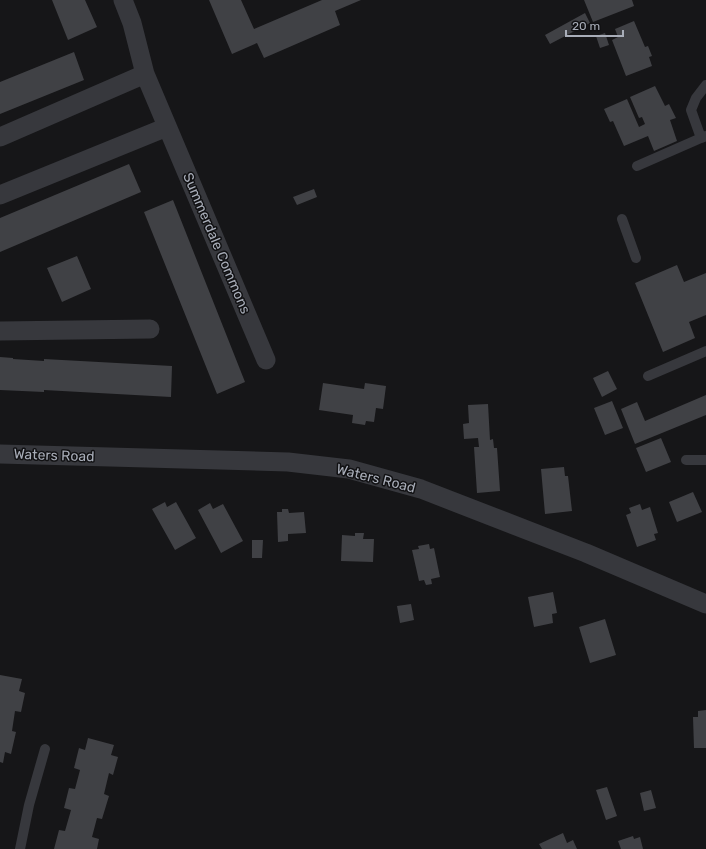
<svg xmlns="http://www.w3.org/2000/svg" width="706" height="849" font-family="Rubik,sans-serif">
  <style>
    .building { fill: #404145 }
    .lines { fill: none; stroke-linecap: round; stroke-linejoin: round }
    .lane { stroke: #37383d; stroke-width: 10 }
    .street { stroke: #37383d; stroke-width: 19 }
    .labels { text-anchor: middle; stroke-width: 3; stroke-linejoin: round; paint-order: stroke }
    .street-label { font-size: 14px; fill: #a8adb8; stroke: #111113 }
  </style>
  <rect width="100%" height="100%" fill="#161618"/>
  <path class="building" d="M 52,0 L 85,0 L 97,27 L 68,40 Z
    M 209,0 L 241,0 L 254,29 L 322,0 L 361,0 L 335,11 L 340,25 L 264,58 L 257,43 L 232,54 Z
    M 584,0 L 632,0 L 634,6 L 593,22 Z
    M 585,13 L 590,23 L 550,44 L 545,35 Z
    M 634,21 L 645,47 L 648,46 L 652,56 L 649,57 L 652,66 L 626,76 L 612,40 L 618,37 L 615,29 Z
    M 605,33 L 609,45 L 600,48 L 596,36 Z
    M 74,52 L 84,80 L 0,114 L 0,82 Z
    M 655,86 L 665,106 L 669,104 L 676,118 L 670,120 L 677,141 L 654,151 L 648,136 L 624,146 L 613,121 L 610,122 L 604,109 L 627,99 L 639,127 L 645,124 L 642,117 L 639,118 L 630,97 Z
    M 129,164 L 141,192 L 0,252 L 0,218 Z
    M 314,189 L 317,197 L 297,205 L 293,197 Z
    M 173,200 L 245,382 L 217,394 L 144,212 Z
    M 77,256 L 91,289 L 62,302 L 47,268 Z
    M 677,265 L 684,282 L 706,273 L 706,315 L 689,322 L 695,338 L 663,352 L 635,283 Z
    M 0,357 L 13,358 L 13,359 L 44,361 L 44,359 L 172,366 L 171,397 L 44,390 L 44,392 L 0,390 Z
    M 608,371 L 617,389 L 602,397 L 593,378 Z
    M 323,383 L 364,389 L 365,383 L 386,386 L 383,409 L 376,408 L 374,422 L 366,421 L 365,425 L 352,423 L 353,415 L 319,410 Z
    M 706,395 L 706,415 L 635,444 L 621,409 L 637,402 L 645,421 Z
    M 612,401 L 623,428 L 605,435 L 594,408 Z
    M 488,404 L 490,440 L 493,439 L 494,448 L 497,448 L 500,491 L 477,493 L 474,447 L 479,447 L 478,438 L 464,439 L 463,424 L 469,423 L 468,405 Z
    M 661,438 L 671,462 L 646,472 L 636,448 Z
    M 564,467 L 565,476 L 568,476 L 572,511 L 545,514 L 541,469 Z
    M 693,492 L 702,512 L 677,522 L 669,502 Z
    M 165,502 L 167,507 L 176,502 L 196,538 L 175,550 L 152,509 Z
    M 210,503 L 213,509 L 223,504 L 243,541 L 221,553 L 198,510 Z
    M 640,504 L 642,510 L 650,507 L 658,533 L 654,534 L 656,540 L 637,547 L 626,515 L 631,513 L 629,508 Z
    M 282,509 L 288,509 L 289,513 L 304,512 L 306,533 L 288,534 L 288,541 L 278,542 L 277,512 L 282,512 Z
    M 355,533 L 364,533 L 363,539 L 374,539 L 373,562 L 341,561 L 342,535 L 355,536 Z
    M 252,540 L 263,540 L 262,558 L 252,558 Z
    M 429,544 L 430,549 L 434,548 L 440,577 L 431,579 L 432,584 L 426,585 L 424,580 L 419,581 L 412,550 L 419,549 L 418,546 Z
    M 553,592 L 557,613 L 552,614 L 553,623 L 534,627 L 528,597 Z
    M 411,604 L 414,620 L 400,623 L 397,606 Z
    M 605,619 L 616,655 L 590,663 L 579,627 Z
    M 0,675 L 22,679 L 19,691 L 25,693 L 21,712 L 15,711 L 12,731 L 16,732 L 11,754 L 5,752 L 3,763 L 0,762 Z
    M 706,710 L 706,748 L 694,748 L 693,717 L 698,717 L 698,711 Z
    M 88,738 L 114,745 L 111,755 L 118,757 L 113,775 L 109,773 L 104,794 L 109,796 L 102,819 L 97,818 L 92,837 L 99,839 L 97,849 L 54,849 L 59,830 L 65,831 L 71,810 L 64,808 L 69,788 L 75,789 L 80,770 L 74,768 L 79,748 L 85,750 Z
    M 607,787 L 617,816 L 606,820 L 596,790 Z
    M 651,790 L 656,808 L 644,811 L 640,793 Z
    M 563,833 L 567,843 L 573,840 L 577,849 L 542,849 L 539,844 Z
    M 633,836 L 634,839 L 640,837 L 643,849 L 621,849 L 618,841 Z"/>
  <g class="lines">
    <path class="lane" d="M 706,136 L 701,138 L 691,110 L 696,98 L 706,85
      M 637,166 L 701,138
      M 622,219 L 636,258
      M 648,376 L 706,351
      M 686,460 L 706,460
      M 20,849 L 29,805 L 45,749"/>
    <path class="street" d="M 123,0 L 132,23 L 145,74 L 266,360
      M 0,137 L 145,74
      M 0,195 L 167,127
      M 0,331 L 150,329
      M 0,454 L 288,462 L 349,469 L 421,489 L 586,553 L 706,604"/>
  </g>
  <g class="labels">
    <g class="street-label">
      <text transform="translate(217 243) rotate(67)" y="5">Summerdale Commons</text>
      <text transform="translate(54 455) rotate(2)" y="5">Waters Road</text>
      <text transform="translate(376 478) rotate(14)" y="5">Waters Road</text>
    </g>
  </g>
  <path d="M566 30v6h57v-6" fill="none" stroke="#a8adb8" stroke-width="2"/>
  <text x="572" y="30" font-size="12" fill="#a8adb8" stroke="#111113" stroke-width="3" paint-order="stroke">20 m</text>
</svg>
